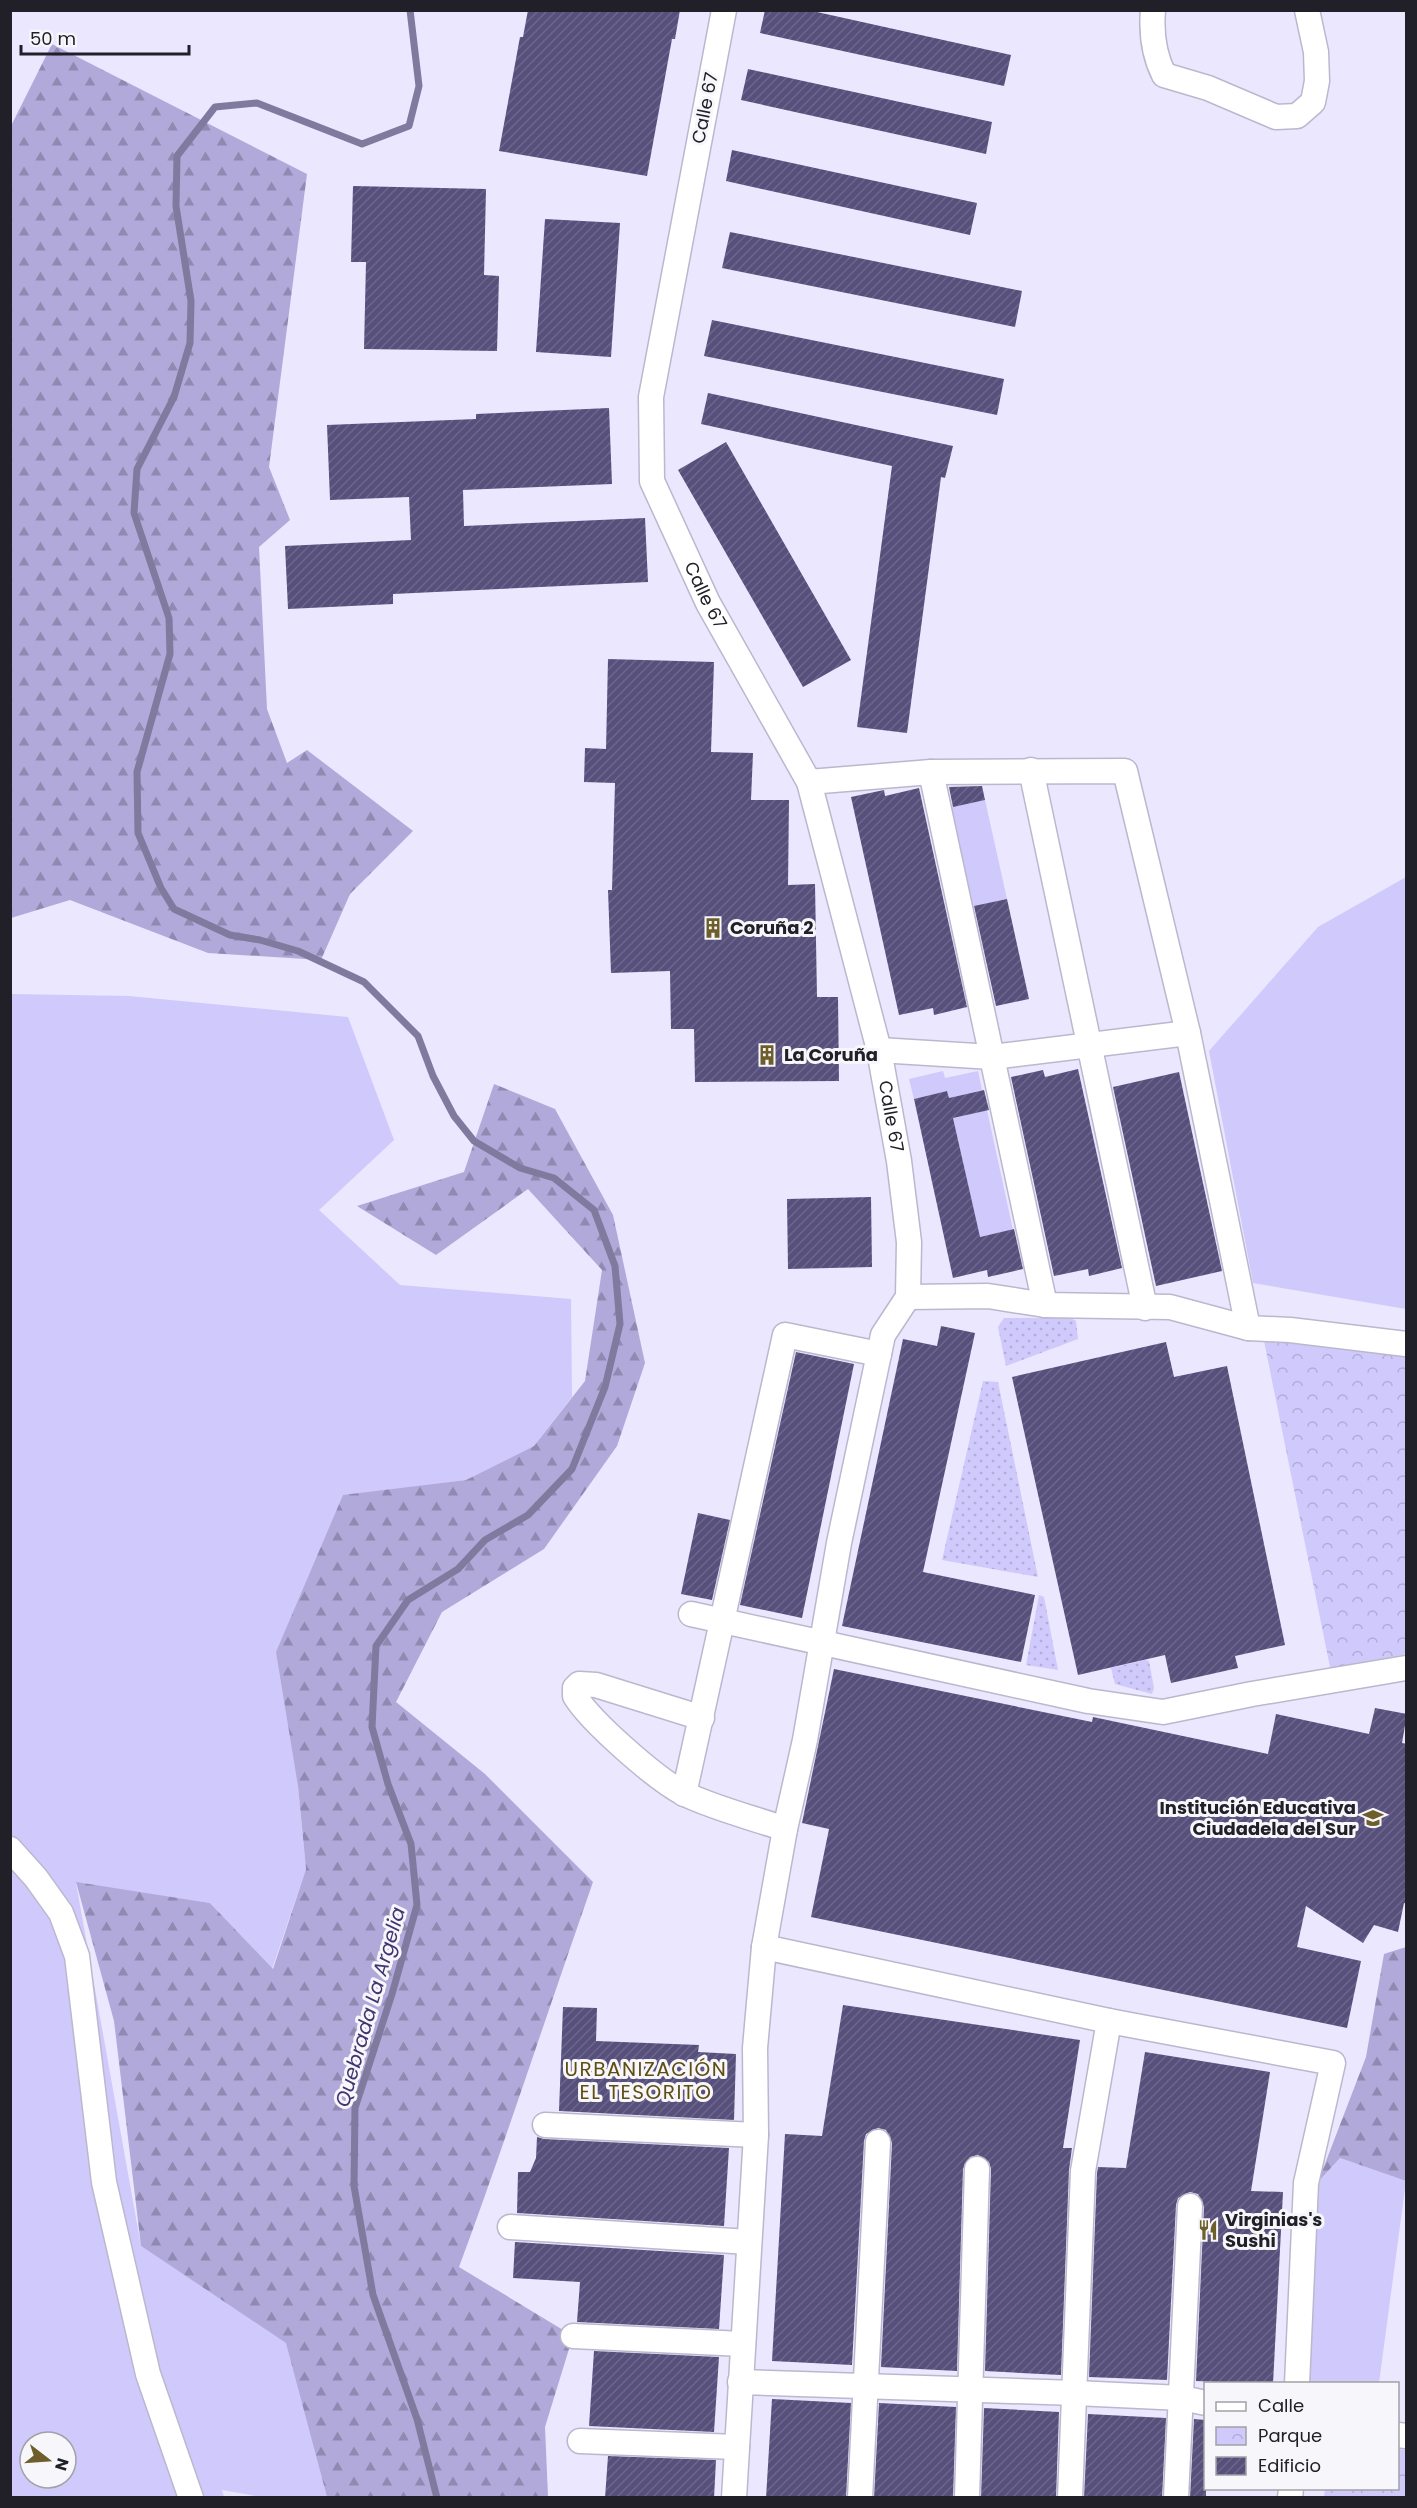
<svg xmlns="http://www.w3.org/2000/svg" width="1417" height="2508" font-family="Poppins,sans-serif">
  <style>
    .grass { fill: #d0c9fb; fill-rule: evenodd }
    .forest { fill: url(#forest-firs) }
    .park { fill: url(#park-crowns) }
    .garden { fill: url(#garden-dots) }
    .lines { fill: none; stroke-linecap: round; stroke-linejoin: round }
    .stream { stroke: #7f7a9e; stroke-width: 7 }
    .building { fill: url(#building-hatch) }
    .minor-casing { stroke: #bbb8ce; stroke-width: 27 }
    .minor { stroke: #fff; stroke-width: 24 }
    .labels { text-anchor: middle; stroke-width: 6; stroke-linejoin: round; paint-order: stroke }
    .street-label { font-size: 18px; fill: #212028; stroke: #f7f7fb }
    .poi-label { font-size: 18px; font-weight: bold; fill: #212028; stroke: #f7f7fb; text-anchor: start }
    .water-label { font-size: 20px; font-style: italic; fill: #423471; stroke: #f7f7fb }
    .neighbourhood-label { font-size: 20px; letter-spacing: 1.5px; fill: #604e11; stroke: #f7f7fb }
  </style>
  <defs>
    <pattern id="forest-firs" width="22" height="20" patternUnits="userSpaceOnUse" patternTransform="scale(1.5)"><rect width="22" height="20" fill="#b1a9da"/><path d="M5 1l3.5 6h-7zM16 11l3.5 6h-7z" fill="#9089b1"/></pattern>
    <pattern id="park-crowns" width="20" height="18" patternUnits="userSpaceOnUse" patternTransform="scale(1.5)"><rect width="20" height="18" fill="#d0c9fb"/><path d="M2 6a3 3 0 1 1 6 0M12 15a3 3 0 1 1 6 0" fill="none" stroke="#b2acd7"/></pattern>
    <pattern id="garden-dots" width="8" height="8" patternUnits="userSpaceOnUse" patternTransform="scale(1.5)"><rect width="8" height="8" fill="#d0c9fb"/><path d="M2 2h.1M6 6h.1" fill="none" stroke="#b2acd7" stroke-width="1.8" stroke-linecap="round"/></pattern>
    <pattern id="building-hatch" width="6" height="6" patternUnits="userSpaceOnUse" patternTransform="scale(1.5)"><rect width="6" height="6" fill="#58507c"/><path d="M-1 1l2-2M0 6l6-6M5 7l2-2" fill="none" stroke="#6c6689"/></pattern>
  </defs>
  <rect width="100%" height="100%" fill="#eae7fe"/>
  <path class="grass" d="M 985,800 L 1007,899 L 973,907 L 951,807 Z
    M 1406,877 L 1406,1309 L 1253,1283 L 1209,1051 L 1318,927 Z
    M 11,994 L 129,996 L 348,1017 L 394,1140 L 319,1210 L 400,1285 L 571,1299 L 572,1397 L 534,1446 L 466,1480 L 343,1496 L 298,1786 L 306,1869 L 272,1969 L 210,1903 L 76,1883 L 141,2246 L 287,2343 L 327,2497 L 261,2497 L 222,2490 L 224,2497 L 11,2498 ZM 30,2442 L 66,2442 L 66,2478 L 30,2478 Z
    M 943,1071 L 945,1078 L 978,1071 L 982,1090 L 949,1098 L 947,1091 L 914,1099 L 909,1079 Z
    M 987,1110 L 1013,1230 L 979,1237 L 936,1198 L 931,1178 L 965,1171 L 953,1118 Z
    M 1340,2158 L 1406,2181 L 1379,2383 L 1307,2384 L 1318,2182 Z"/>
  <path class="forest" d="M 52,44 L 307,174 L 269,467 L 290,520 L 259,547 L 267,709 L 287,763 L 307,750 L 413,831 L 350,894 L 321,960 L 208,953 L 70,900 L 11,918 L 11,126 Z
    M 494,1084 L 555,1109 L 613,1215 L 645,1363 L 617,1446 L 544,1549 L 442,1612 L 396,1702 L 485,1774 L 593,1882 C 548,2010 506,2140 459,2267 L 573,2336 L 545,2427 L 548,2497 L 327,2497 L 286,2343 L 141,2246 L 114,2021 L 76,1882 L 210,1903 L 273,1969 L 306,1869 L 298,1786 L 276,1652 L 343,1495 L 466,1480 L 534,1446 L 585,1381 L 602,1270 L 528,1189 L 436,1255 L 357,1206 L 464,1172 Z
    M 1406,1947 L 1406,2181 L 1340,2158 L 1318,2182 L 1366,2057 L 1384,1954 Z"/>
  <path class="park" d="M 1264,1341 L 1406,1354 L 1406,1654 L 1331,1672 Z
    M 1398,2449 L 1406,2450 L 1406,2497 L 1324,2497 L 1325,2489 L 1398,2488 Z"/>
  <path class="garden" d="M 1004,1318 L 1071,1318 L 1076,1321 L 1078,1339 L 1006,1366 L 998,1327 Z
    M 983,1381 L 998,1382 L 1038,1577 L 942,1560 Z
    M 1039,1595 L 1044,1597 L 1058,1670 L 1026,1665 Z
    M 1145,1660 L 1149,1661 L 1154,1688 L 1152,1694 L 1115,1684 L 1111,1668 Z"/>
  <g class="lines">
    <path class="stream" d="M 410,10 L 419,86 L 409,126 L 362,144 L 257,103 L 215,107 L 177,156 L 176,206 L 191,301 L 190,343 L 174,397 L 137,469 L 134,513 L 169,618 L 170,654 L 137,772 L 138,833 L 161,888 L 174,909 L 230,935 L 260,940 L 298,951 L 364,982 L 418,1036 L 433,1076 L 454,1116 L 474,1141 L 520,1168 L 554,1178 L 594,1210 L 615,1266 L 620,1324 L 605,1387 L 572,1469 L 528,1515 L 485,1540 L 458,1569 L 408,1600 L 376,1646 L 372,1727 L 388,1784 L 411,1844 L 417,1905 L 392,1994 L 355,2108 L 354,2186 L 373,2295 L 417,2419 L 437,2498"/>
  </g>
  <path class="building" d="M 528,10 L 680,10 L 675,39 L 672,39 L 647,176 L 499,151 L 520,37 L 523,37 Z
    M 765,10 L 808,10 L 1011,55 L 1004,86 L 760,33 Z
    M 748,69 L 992,122 L 986,154 L 741,100 Z
    M 732,150 L 977,203 L 970,235 L 726,181 Z
    M 353,186 L 486,189 L 484,275 L 499,276 L 497,351 L 364,349 L 366,262 L 351,262 Z
    M 545,219 L 620,223 L 611,357 L 536,352 Z
    M 730,232 L 1022,291 L 1015,327 L 722,268 Z
    M 712,320 L 1004,379 L 997,415 L 704,356 Z
    M 708,393 L 953,446 L 945,478 L 941,477 L 907,733 L 857,727 L 892,466 L 701,424 Z
    M 609,408 L 612,484 L 463,490 L 464,526 L 645,518 L 648,582 L 393,594 L 393,604 L 288,609 L 285,546 L 411,540 L 409,497 L 330,500 L 327,425 L 476,419 L 476,414 Z
    M 726,442 L 851,660 L 803,687 L 678,470 Z
    M 608,659 L 714,662 L 711,752 L 753,753 L 751,800 L 789,800 L 788,885 L 815,884 L 817,997 L 838,997 L 839,1081 L 695,1082 L 694,1029 L 671,1029 L 670,971 L 611,973 L 608,890 L 612,890 L 615,783 L 584,782 L 585,748 L 606,749 Z
    M 982,786 L 985,800 L 953,807 L 949,787 Z
    M 919,788 L 967,1007 L 934,1015 L 933,1008 L 899,1015 L 851,797 L 884,790 L 885,796 Z
    M 1007,899 L 1029,999 L 996,1006 L 974,906 Z
    M 1078,1069 L 1122,1268 L 1089,1276 L 1088,1269 L 1054,1276 L 1011,1077 L 1043,1070 L 1045,1077 Z
    M 1179,1072 L 1222,1271 L 1156,1286 L 1113,1087 Z
    M 984,1090 L 989,1110 L 953,1118 L 980,1237 L 1014,1229 L 1023,1269 L 988,1277 L 987,1270 L 953,1278 L 914,1099 L 947,1091 L 949,1098 Z
    M 871,1197 L 872,1267 L 788,1269 L 787,1199 Z
    M 941,1326 L 975,1333 L 923,1572 L 1035,1595 L 1021,1662 L 842,1626 L 903,1339 L 937,1346 Z
    M 1166,1342 L 1174,1377 L 1227,1366 L 1285,1645 L 1235,1656 L 1238,1668 L 1171,1683 L 1165,1655 L 1078,1675 L 1012,1377 Z
    M 796,1352 L 854,1364 L 802,1618 L 740,1605 Z
    M 698,1513 L 730,1520 L 712,1600 L 681,1594 Z
    M 834,1669 L 1092,1722 L 1093,1717 L 1268,1754 L 1276,1714 L 1369,1734 L 1375,1708 L 1407,1714 L 1402,1743 L 1407,1744 L 1407,1904 L 1404,1903 L 1398,1932 L 1374,1925 L 1363,1943 L 1306,1906 L 1297,1947 L 1361,1961 L 1347,2028 L 811,1917 L 829,1829 L 802,1823 Z
    M 843,2005 L 1080,2040 L 1063,2148 L 1072,2148 L 1069,2170 L 1061,2375 L 985,2371 L 991,2169 L 989,2162 L 978,2155 L 970,2157 L 963,2169 L 957,2371 L 881,2367 L 892,2143 L 886,2130 L 878,2128 L 866,2134 L 864,2141 L 852,2365 L 772,2361 L 785,2134 L 822,2136 Z
    M 563,2007 L 597,2008 L 596,2041 L 699,2045 L 698,2052 L 736,2054 L 734,2120 L 559,2111 Z
    M 1145,2052 L 1270,2072 L 1251,2191 L 1283,2192 L 1273,2384 L 1196,2381 L 1204,2207 L 1198,2194 L 1190,2192 L 1178,2198 L 1176,2205 L 1167,2380 L 1089,2377 L 1097,2173 L 1098,2167 L 1126,2168 Z
    M 537,2137 L 544,2139 L 729,2148 L 724,2226 L 517,2213 L 518,2172 L 530,2172 L 536,2158 Z
    M 515,2242 L 724,2255 L 719,2329 L 577,2322 L 580,2282 L 513,2278 Z
    M 594,2351 L 719,2357 L 714,2432 L 589,2426 Z
    M 772,2399 L 851,2403 L 846,2498 L 766,2498 Z
    M 879,2403 L 956,2407 L 953,2498 L 874,2498 Z
    M 984,2408 L 1059,2412 L 1056,2498 L 981,2498 Z
    M 1088,2414 L 1166,2418 L 1162,2498 L 1084,2498 Z
    M 1194,2419 L 1206,2420 L 1206,2498 L 1190,2498 Z
    M 608,2456 L 716,2460 L 714,2498 L 605,2498 Z"/>
  <g class="lines">
    <g class="minor-casing">
      <g id="minor">
        <path id="s1" d="M 724,10 L 651,397 L 652,481 L 708,603 L 809,782 L 879,1050 L 899,1161 L 909,1242 L 908,1297 L 883,1335 L 839,1543 L 805,1740 L 785,1829 L 764,1947 L 755,2048 L 756,2135 L 734,2498"/>
        <path d="M 1153,10 C 1151,33 1154,55 1164,75 L 1208,88 L 1276,117 L 1297,116 L 1313,102 L 1317,81 L 1316,52 L 1307,10"/>
        <path d="M 1031,770 L 1145,1308"/>
        <path d="M 931,772 L 1045,1305"/>
        <path d="M 809,782 L 931,772 L 1125,771 L 1188,1033 L 1248,1328"/>
        <path d="M 879,1050 L 992,1057 L 1188,1033"/>
        <path d="M 908,1297 L 988,1296 L 1045,1305 L 1170,1307 L 1248,1328 L 1290,1330 L 1406,1344"/>
        <path d="M 691,1614 L 1088,1701 L 1163,1712 L 1252,1694 L 1406,1668"/>
        <path d="M 702,1718 L 596,1685 L 579,1684 L 575,1688 L 575,1696 C 591,1722 657,1780 685,1794 C 714,1808 753,1818 785,1829"/>
        <path d="M 684,1794 L 785,1335 L 879,1354"/>
        <path d="M 10,1849 L 36,1878 L 61,1913 L 77,1956 L 104,2182 L 148,2374 L 191,2498"/>
        <path d="M 764,1947 L 1109,2021 L 1333,2063 L 1306,2183 L 1297,2384"/>
        <path d="M 545,2125 L 756,2135"/>
        <path d="M 510,2227 L 749,2242"/>
        <path d="M 573,2336 L 743,2344"/>
        <path d="M 740,2382 L 1075,2393 L 1182,2398 L 1206,2403"/>
        <path d="M 1398,2435 L 1406,2436"/>
        <path d="M 580,2441 L 737,2447"/>
        <path d="M 860,2498 L 878,2142"/>
        <path d="M 967,2498 L 977,2169"/>
        <path d="M 1070,2498 L 1083,2171 L 1109,2021"/>
        <path d="M 1176,2498 L 1190,2206"/>
        <path d="M 1290,2498 L 1291,2488"/>
      </g>
    </g>
    <use href="#minor" class="minor"/>
  </g>
  <defs>
    <g id="building-bare" transform="scale(1.62)"><path d="M-4-6H4V6H1V3H-1V6H-4ZM-2.5-4.3h1.7v1.8h-1.7ZM.8-4.3h1.7v1.8H.8ZM-2.5-1h1.7V.8h-1.7ZM.8-1h1.7V.8H.8Z" fill="#6d5e2b" stroke="#f7f7fb" stroke-width="2.5" paint-order="stroke"/></g>
    <g id="university-bare" transform="scale(1.62)"><path d="M0-5L7-2L0 1L-7-2ZM-4 1L0 2.5L4 1V4Q0 6-4 4Z" fill="#6d5e2b" stroke="#f7f7fb" stroke-width="2.5" paint-order="stroke"/></g>
    <g id="restaurant-bare" transform="scale(1.62)"><path d="M-5-6h1v4h1v-4h1v4h1v-4h1v5L-1.5 .5V6h-2V.5L-5-1ZM5-6V6H3V1.5H1.5Q1.5-4 5-6Z" fill="#6d5e2b" stroke="#f7f7fb" stroke-width="2.5" paint-order="stroke"/></g>
  </defs>
  <g fill-rule="evenodd">
    <use href="#building-bare" x="713" y="928"/>
    <use href="#building-bare" x="767" y="1055"/>
    <use href="#university-bare" x="1373" y="1818"/>
    <use href="#restaurant-bare" x="1208" y="2230"/>
  </g>
  <g class="labels">
    <g class="street-label">
      <text transform="translate(705 108) rotate(-79)" y="6">Calle 67</text>
      <text dy="6" stroke="none"><textPath href="#s1" startOffset="604">Calle 67</textPath></text>
      <text dy="6" stroke="none"><textPath href="#s1" startOffset="1162">Calle 67</textPath></text>
    </g>
    <g class="poi-label">
      <text x="730" y="934">Coruña 2</text>
      <text x="784" y="1061">La Coruña</text>
      <text x="1356" y="1814" text-anchor="end">Institución Educativa<tspan x="1356" dy="21">Ciudadela del Sur</tspan></text>
      <text x="1225" y="2226">Virginias's<tspan x="1225" dy="21">Sushi</tspan></text>
    </g>
    <g class="water-label">
      <text transform="translate(370 2007) rotate(-74)" y="7">Quebrada La Argelia</text>
    </g>
    <g class="neighbourhood-label">
      <text x="646" y="2076">URBANIZACIÓN<tspan x="646" dy="23">EL TESORITO</tspan></text>
    </g>
  </g>
  <rect width="1417" height="2508" fill="none" stroke="#212028" stroke-width="24"/>
  <rect x="1204" y="2382" width="195" height="108" fill="#f7f7fb" stroke="#a1a1a7" stroke-width="1.5"/>
  <rect x="1216" y="2402" width="30" height="9" fill="#ffffff" stroke="#a1a1a7" stroke-width="1.5"/>
  <text x="1258" y="2412" font-size="18" fill="#212028">Calle</text>
  <rect x="1216" y="2427" width="30" height="18" fill="url(#park-crowns)" stroke="#a1a1a7" stroke-width="1.5"/>
  <text x="1258" y="2442" font-size="18" fill="#212028">Parque</text>
  <rect x="1216" y="2457" width="30" height="18" fill="url(#building-hatch)" stroke="#a1a1a7" stroke-width="1.5"/>
  <text x="1258" y="2472" font-size="18" fill="#212028">Edificio</text>
  <g transform="translate(48 2460) rotate(107)"><circle r="28" fill="#f7f7fb" stroke="#a1a1a7" stroke-width="1.5"/>
  <path d="M0-4.5L10 22L0 15L-10 22Z" fill="#6d5e2b"/>
  <text y="-9" font-size="16" font-weight="bold" text-anchor="middle" fill="#212028">N</text>
  </g>
  <path d="M21 45v9h168v-9" fill="none" stroke="#212028" stroke-width="3"/>
  <text x="30" y="45" font-size="18" fill="#212028" stroke="#f7f7fb" stroke-width="4.5" paint-order="stroke">50 m</text>
</svg>
